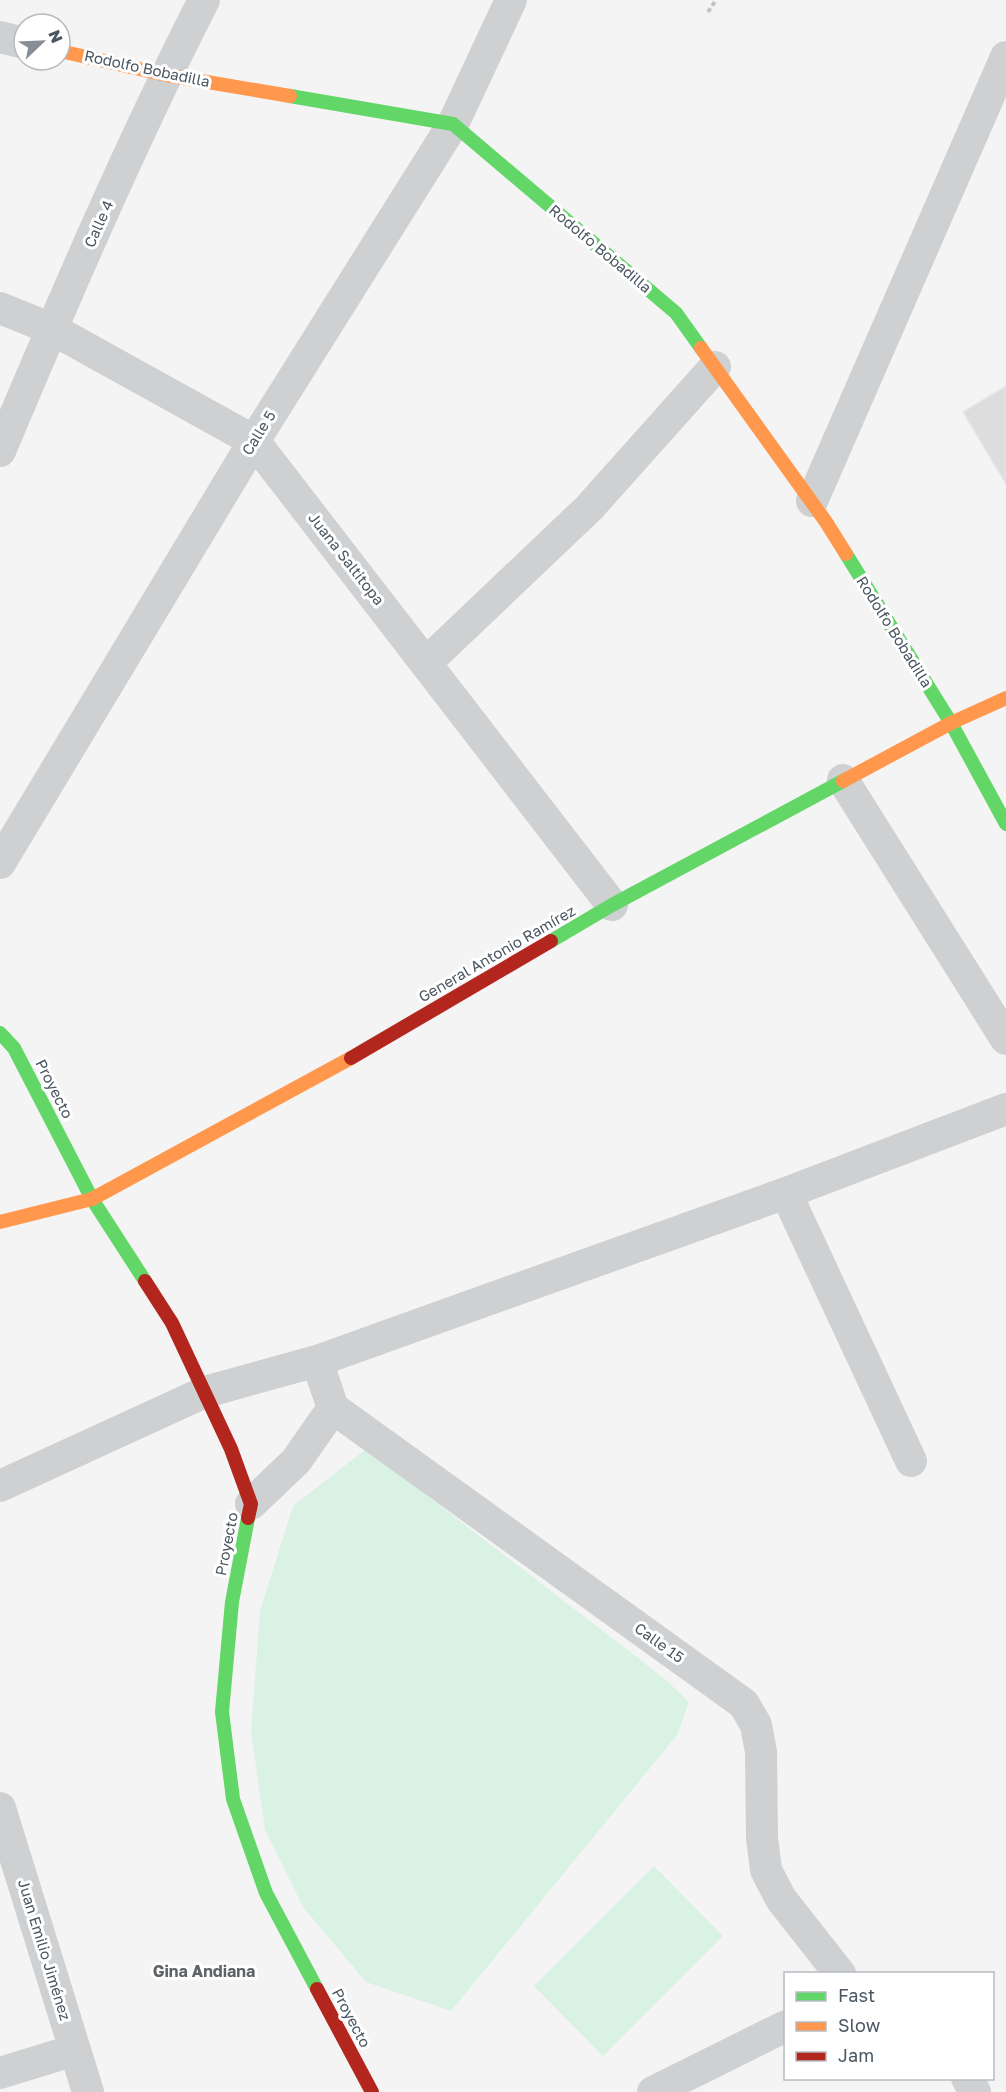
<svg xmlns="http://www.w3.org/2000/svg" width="1006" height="2092" font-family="'Golos Text',sans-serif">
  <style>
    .green { fill: #d9f2e3 }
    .building { fill: #ddddde; stroke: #e5e6e7; stroke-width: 1.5 }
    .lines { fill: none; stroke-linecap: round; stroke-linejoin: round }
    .path { stroke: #bcc7c4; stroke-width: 4; stroke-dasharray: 4.5 3; stroke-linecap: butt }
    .street { stroke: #ced0d2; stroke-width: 32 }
    .fast { stroke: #63d668; stroke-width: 14 }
    .slow { stroke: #ff974d; stroke-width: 14 }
    .jam { stroke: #b3261e; stroke-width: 14 }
    .labels { text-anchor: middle; stroke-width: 6; stroke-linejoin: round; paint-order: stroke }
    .street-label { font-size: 15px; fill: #4a5661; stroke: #fff }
    .neighbourhood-label { font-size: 16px; font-weight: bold; fill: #5f6368; stroke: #fff }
  </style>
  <rect width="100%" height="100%" fill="#f4f4f4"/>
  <path class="green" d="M 366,1449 L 629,1651 L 667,1681 L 689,1702 L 677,1735 L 451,2011 L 366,1982 L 303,1907 L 265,1830 L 251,1731 L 260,1611 L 293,1506 Z
    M 654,1866 L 723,1936 L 603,2056 L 534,1986 Z"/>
  <path class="building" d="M 1006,386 L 1006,484 L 963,412 Z"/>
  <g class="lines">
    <path class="path" d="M 708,12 L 716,0"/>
    <path class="street" d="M 0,37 L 24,43
      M 0,308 L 52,329 L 254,441 L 612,905
      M 0,451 C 64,299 129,147 204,0
      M 812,501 L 1006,57
      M 426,663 L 589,508 L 715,367
      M 843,780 L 1006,1039
      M 0,863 L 254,441 L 453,124 L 511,0
      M 786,1193 L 911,1461
      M 333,1408 L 744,1704 L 756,1725 L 761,1752 L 762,1838 L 766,1870 L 781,1899 L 840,1974
      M 0,1486 L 205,1392 L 317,1361 L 786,1193 L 1006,1109
      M 251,1504 L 296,1461 L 333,1408 L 317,1361
      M 0,1808 L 88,2092
      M 0,2073 L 75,2050
      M 967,2078 L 975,2092
      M 653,2092 L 786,2026"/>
    <path class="fast" d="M 290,96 L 453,124 L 676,313 L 701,348
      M 846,554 L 951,723 L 1006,824
      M 551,941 L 612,905 L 843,781
      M 0,1033 L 14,1048 L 92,1199 L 145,1281
      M 248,1518 L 232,1602 L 222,1712 L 233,1799 L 266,1893 L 317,1989"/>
    <path class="slow" d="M 60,51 L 166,75 L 290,96
      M 701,348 L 826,522 L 846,554
      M 843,781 L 951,723 L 1006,698
      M 0,1222 L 92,1199 L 351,1058"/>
    <path class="jam" d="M 351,1058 L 551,941
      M 145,1281 L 172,1323 L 231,1449 L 251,1504 L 248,1518
      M 317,1989 L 372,2092"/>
  </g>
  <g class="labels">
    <g class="street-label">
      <text transform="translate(147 69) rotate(12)" y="5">Rodolfo Bobadilla</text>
      <text transform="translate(99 224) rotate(-66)" y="5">Calle 4</text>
      <text transform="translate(600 249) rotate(40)" y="5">Rodolfo Bobadilla</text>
      <text transform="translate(259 433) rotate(-58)" y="5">Calle 5</text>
      <text transform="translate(346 559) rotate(52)" y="5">Juana Saltitopa</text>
      <text transform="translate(894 632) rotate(58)" y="5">Rodolfo Bobadilla</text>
      <text transform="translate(497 954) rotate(-30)" y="5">General Antonio Ramírez</text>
      <text transform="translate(54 1089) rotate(63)" y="5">Proyecto</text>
      <text transform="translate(227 1544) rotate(-79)" y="5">Proyecto</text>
      <text transform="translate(659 1643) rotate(36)" y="5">Calle 15</text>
      <text transform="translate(44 1950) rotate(73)" y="5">Juan Emilio Jiménez</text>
      <text transform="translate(351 2018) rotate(62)" y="5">Proyecto</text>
    </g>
    <g class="neighbourhood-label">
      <text x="204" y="1977">Gina Andiana</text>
    </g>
  </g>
  <rect x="784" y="1972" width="210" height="108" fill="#ffffff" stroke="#b7bbc0" stroke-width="1.5"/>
  <rect x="796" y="1992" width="30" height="9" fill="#63d668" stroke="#b7bbc0" stroke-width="1.5"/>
  <text x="838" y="2002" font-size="18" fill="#4a5661">Fast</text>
  <rect x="796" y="2022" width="30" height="9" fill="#ff974d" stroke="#b7bbc0" stroke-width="1.5"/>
  <text x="838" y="2032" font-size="18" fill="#4a5661">Slow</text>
  <rect x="796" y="2052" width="30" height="9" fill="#b3261e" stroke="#b7bbc0" stroke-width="1.5"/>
  <text x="838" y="2062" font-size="18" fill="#4a5661">Jam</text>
  <g transform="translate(42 42) rotate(67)"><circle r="28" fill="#ffffff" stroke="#b7bbc0" stroke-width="1.5"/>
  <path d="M0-4.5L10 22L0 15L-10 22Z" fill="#868d94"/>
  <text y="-9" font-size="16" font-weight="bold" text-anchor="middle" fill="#4a5661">N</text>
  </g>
</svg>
